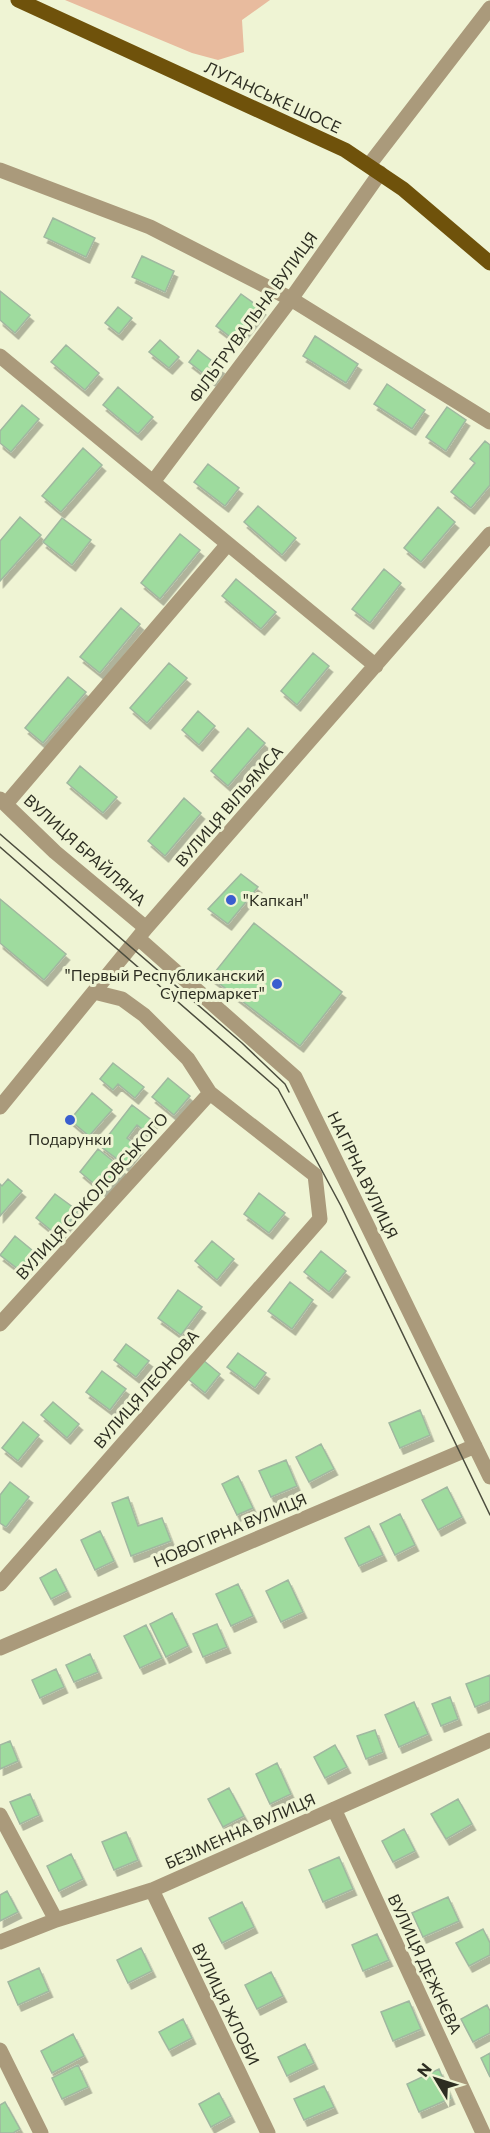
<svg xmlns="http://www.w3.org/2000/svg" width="490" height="2133" font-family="Commissioner,sans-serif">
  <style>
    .green { fill: #e8bb9e }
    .building { fill: #9edb9e; stroke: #a0b8a0; stroke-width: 1.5; filter: url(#shadow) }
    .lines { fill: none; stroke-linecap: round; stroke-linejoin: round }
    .minor { stroke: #aa9a7b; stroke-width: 15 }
    .major { stroke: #6f520b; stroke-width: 15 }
    .tram { stroke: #4c4d3e; stroke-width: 1.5 }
    .poi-dot { fill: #3a5ecf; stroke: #eff4d4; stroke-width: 2 }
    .labels { text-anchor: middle; stroke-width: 6; stroke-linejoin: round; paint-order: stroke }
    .street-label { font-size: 16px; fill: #2d2e22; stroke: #eff4d4 }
    .poi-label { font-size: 16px; fill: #2d2e22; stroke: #eff4d4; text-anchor: start }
  </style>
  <defs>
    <filter id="shadow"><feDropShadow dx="3.5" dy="6" stdDeviation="0" flood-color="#0004"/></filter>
  </defs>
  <rect width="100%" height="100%" fill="#eff4d4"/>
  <path class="green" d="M 65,0 L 270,0 L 242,20 L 244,52 L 218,60 L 192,53 Z"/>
  <path class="building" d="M 53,218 L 95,238 L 86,257 L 44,237 Z
    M 142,256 L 174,271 L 165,292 L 132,277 Z
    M 0,291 L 30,315 L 15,333 L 0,320 Z
    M 241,294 L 262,309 L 237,342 L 216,326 Z
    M 118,307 L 132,318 L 119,334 L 105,323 Z
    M 315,336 L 358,364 L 346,383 L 303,356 Z
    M 160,340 L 179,357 L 169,368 L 149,352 Z
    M 66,345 L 99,373 L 85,390 L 51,362 Z
    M 198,350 L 221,368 L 212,380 L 189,362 Z
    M 387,384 L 425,410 L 412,429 L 374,404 Z
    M 118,387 L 153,417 L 138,434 L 103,405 Z
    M 22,405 L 39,419 L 11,452 L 0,443 L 0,431 Z
    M 447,407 L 466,420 L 446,451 L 426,437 Z
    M 485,441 L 490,445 L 490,485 L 471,508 L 451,492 L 475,463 L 470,459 Z
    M 83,448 L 102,465 L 61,512 L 42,496 Z
    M 208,464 L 239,488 L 225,506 L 194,482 Z
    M 258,506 L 296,538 L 282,555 L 244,522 Z
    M 438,507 L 455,522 L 421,562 L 404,548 Z
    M 20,517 L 41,535 L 0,581 L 0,541 Z
    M 62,518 L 91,540 L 72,565 L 43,542 Z
    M 180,534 L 200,550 L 160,599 L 141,583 Z
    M 384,569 L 401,583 L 370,623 L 352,609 Z
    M 236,579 L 276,612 L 261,629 L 222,596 Z
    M 121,608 L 140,624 L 100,673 L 80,657 Z
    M 313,653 L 329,666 L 297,705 L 281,691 Z
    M 169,663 L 187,678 L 147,723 L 130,708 Z
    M 68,677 L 86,692 L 43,743 L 25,728 Z
    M 198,711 L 215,726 L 199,745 L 182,730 Z
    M 248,728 L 265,743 L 228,786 L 211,771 Z
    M 80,766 L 117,797 L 103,813 L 67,783 Z
    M 184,798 L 201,813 L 165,856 L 148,841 Z
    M 241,874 L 258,887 L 228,924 L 208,909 Z
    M 0,899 L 66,954 L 44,980 L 0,943 Z
    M 254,923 L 342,992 L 300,1046 L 211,977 Z
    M 113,1063 L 144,1087 L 135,1098 L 118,1084 L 113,1090 L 100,1079 Z
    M 168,1078 L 190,1096 L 174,1115 L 152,1097 Z
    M 92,1093 L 112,1110 L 89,1136 L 70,1120 Z
    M 132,1105 L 154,1122 L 146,1132 L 137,1125 L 127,1138 L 139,1147 L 125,1165 L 100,1146 Z
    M 98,1149 L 123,1169 L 104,1192 L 80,1172 Z
    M 8,1179 L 22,1191 L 0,1216 L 0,1184 L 2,1186 Z
    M 259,1193 L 285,1213 L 269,1233 L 244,1214 Z
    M 55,1194 L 78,1211 L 58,1236 L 36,1218 Z
    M 15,1236 L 38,1255 L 23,1273 L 0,1255 Z
    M 212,1241 L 234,1259 L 217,1280 L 195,1261 Z
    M 321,1251 L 346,1271 L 329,1292 L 304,1272 Z
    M 290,1282 L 313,1300 L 292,1329 L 268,1311 Z
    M 178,1290 L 202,1307 L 181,1335 L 158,1318 Z
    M 126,1344 L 149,1361 L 136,1377 L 114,1360 Z
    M 238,1353 L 266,1373 L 255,1388 L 227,1367 Z
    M 203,1360 L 220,1374 L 205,1393 L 188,1379 Z
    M 102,1371 L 126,1389 L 110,1410 L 86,1392 Z
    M 53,1402 L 79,1424 L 67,1438 L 41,1415 Z
    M 420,1410 L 430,1435 L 400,1448 L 389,1423 Z
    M 23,1422 L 39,1435 L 18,1461 L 2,1448 Z
    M 321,1444 L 334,1469 L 309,1482 L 296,1457 Z
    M 286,1460 L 297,1486 L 271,1497 L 259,1471 Z
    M 238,1476 L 253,1508 L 237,1515 L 222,1484 Z
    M 10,1482 L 29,1497 L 6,1527 L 0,1523 L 0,1495 Z
    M 447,1487 L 462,1517 L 438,1530 L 422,1500 Z
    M 128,1497 L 138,1526 L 162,1518 L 171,1541 L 131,1556 L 112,1503 Z
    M 400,1514 L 415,1545 L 395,1555 L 380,1524 Z
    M 369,1526 L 383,1555 L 359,1566 L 345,1538 Z
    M 100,1531 L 114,1561 L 95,1570 L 81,1540 Z
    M 56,1569 L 67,1591 L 51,1599 L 40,1578 Z
    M 288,1580 L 303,1612 L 281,1622 L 266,1591 Z
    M 238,1584 L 253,1616 L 231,1626 L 216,1594 Z
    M 172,1613 L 188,1646 L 166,1657 L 150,1624 Z
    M 217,1624 L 227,1647 L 203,1657 L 193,1634 Z
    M 146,1625 L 162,1658 L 140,1668 L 124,1636 Z
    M 90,1654 L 98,1672 L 74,1682 L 66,1665 Z
    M 56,1669 L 64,1687 L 40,1698 L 32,1680 Z
    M 490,1675 L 490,1701 L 475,1707 L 466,1684 Z
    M 450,1697 L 458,1719 L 441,1726 L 432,1704 Z
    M 414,1702 L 428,1734 L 399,1747 L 385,1715 Z
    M 375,1730 L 383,1752 L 366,1759 L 357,1736 Z
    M 10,1741 L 18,1761 L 0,1769 L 0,1745 Z
    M 335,1745 L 347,1767 L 325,1778 L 314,1757 Z
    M 277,1763 L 291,1794 L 270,1804 L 256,1774 Z
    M 229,1788 L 244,1816 L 223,1827 L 208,1799 Z
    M 30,1794 L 39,1815 L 20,1824 L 10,1802 Z
    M 458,1799 L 472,1824 L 446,1839 L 431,1814 Z
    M 404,1829 L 415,1851 L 393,1862 L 382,1841 Z
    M 126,1832 L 138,1860 L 114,1870 L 102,1842 Z
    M 71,1854 L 83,1879 L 59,1891 L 47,1866 Z
    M 339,1857 L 353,1889 L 323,1902 L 309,1870 Z
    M 7,1891 L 18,1912 L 0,1921 L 0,1895 Z
    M 448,1897 L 459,1921 L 423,1937 L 412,1913 Z
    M 242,1902 L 254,1927 L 222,1943 L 209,1918 Z
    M 483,1929 L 490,1943 L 490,1955 L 469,1966 L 456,1943 Z
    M 377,1934 L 389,1960 L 363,1971 L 352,1945 Z
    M 141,1948 L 152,1971 L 128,1983 L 117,1960 Z
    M 39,1968 L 49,1991 L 18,2005 L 8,1982 Z
    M 271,1972 L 283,1996 L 257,2009 L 245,1985 Z
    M 409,2001 L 421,2029 L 393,2041 L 381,2012 Z
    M 487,2005 L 490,2011 L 490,2033 L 473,2042 L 461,2019 Z
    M 183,2019 L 192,2038 L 169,2050 L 159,2032 Z
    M 73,2034 L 84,2056 L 52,2073 L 41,2051 Z
    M 305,2044 L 314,2063 L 287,2076 L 278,2057 Z
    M 490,2053 L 490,2077 L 481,2058 Z
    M 78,2065 L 88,2087 L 62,2099 L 52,2078 Z
    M 439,2069 L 451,2098 L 419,2112 L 407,2084 Z
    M 324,2086 L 334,2107 L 304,2120 L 294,2099 Z
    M 219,2093 L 231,2116 L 211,2127 L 199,2104 Z
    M 5,2102 L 20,2129 L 13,2133 L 0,2133 L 0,2105 Z"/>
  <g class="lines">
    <path class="minor" d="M 369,165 L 490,8
      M 0,170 L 150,227 L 291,299 L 490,422
      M 0,356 L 376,666
      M 153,482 L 291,299 L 380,173
      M 0,799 L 55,852 L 146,928
      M 6,804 L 227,545
      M 138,938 L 295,1077 L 490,1477
      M 0,1107 L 146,928 L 490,534
      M 0,1324 L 210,1093
      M 0,1584 L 320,1219 L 315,1175 L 210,1093 L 188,1059 L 144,1015 L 122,999 L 94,992
      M 0,1648 L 475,1446
      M 334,1809 L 483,2133
      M 0,1815 L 56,1920
      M 152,1890 L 268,2133
      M 0,1942 L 56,1920 L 152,1890 L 490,1740
      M 0,2050 L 41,2133"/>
    <path class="major" d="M 18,0 L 345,150 L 403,189 L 490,263"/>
    <path class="tram" d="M 0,834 L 242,1043 L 285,1084 L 289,1092
      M 0,847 L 278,1089 L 341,1206 L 490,1515"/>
  </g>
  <g class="poi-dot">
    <circle cx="231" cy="900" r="6"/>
    <circle cx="277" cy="984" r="6"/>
    <circle cx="70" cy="1120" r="6"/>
  </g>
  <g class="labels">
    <g class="street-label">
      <text transform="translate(273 97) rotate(25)" y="6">ЛУГАНСЬКЕ ШОСЕ</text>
      <text transform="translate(253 317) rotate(-54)" y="6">ФІЛЬТРУВАЛЬНА ВУЛИЦЯ</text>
      <text transform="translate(229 806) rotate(-49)" y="6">ВУЛИЦЯ ВІЛЬЯМСА</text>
      <text transform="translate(85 850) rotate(42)" y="6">ВУЛИЦЯ БРАЙЛЯНА</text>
      <text transform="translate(363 1175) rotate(64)" y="6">НАГІРНА ВУЛИЦЯ</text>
      <text transform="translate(92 1196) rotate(-48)" y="6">ВУЛИЦЯ СОКОЛОВСЬКОГО</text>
      <text transform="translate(146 1389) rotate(-49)" y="6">ВУЛИЦЯ ЛЕОНОВА</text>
      <text transform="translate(230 1530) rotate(-23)" y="6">НОВОГІРНА ВУЛИЦЯ</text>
      <text transform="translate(240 1831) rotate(-24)" y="6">БЕЗІМЕННА ВУЛИЦЯ</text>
      <text transform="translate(425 1964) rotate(65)" y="6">ВУЛИЦЯ ДЕЖНЄВА</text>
      <text transform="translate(226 2004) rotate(64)" y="6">ВУЛИЦЯ ЖЛОБИ</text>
    </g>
    <g class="poi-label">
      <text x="243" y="906">"Капкан"</text>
      <text x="265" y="981" text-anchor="end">"Первый Республиканский<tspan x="265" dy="18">Супермаркет"</tspan></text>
      <text x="70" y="1145" text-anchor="middle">Подарунки</text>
    </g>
  </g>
  <g transform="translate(436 2079) rotate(308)" stroke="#eff4d4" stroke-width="4.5" paint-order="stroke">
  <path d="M0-4.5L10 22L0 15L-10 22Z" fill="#2d2e22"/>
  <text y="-9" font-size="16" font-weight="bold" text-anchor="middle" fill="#2d2e22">N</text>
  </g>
</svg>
